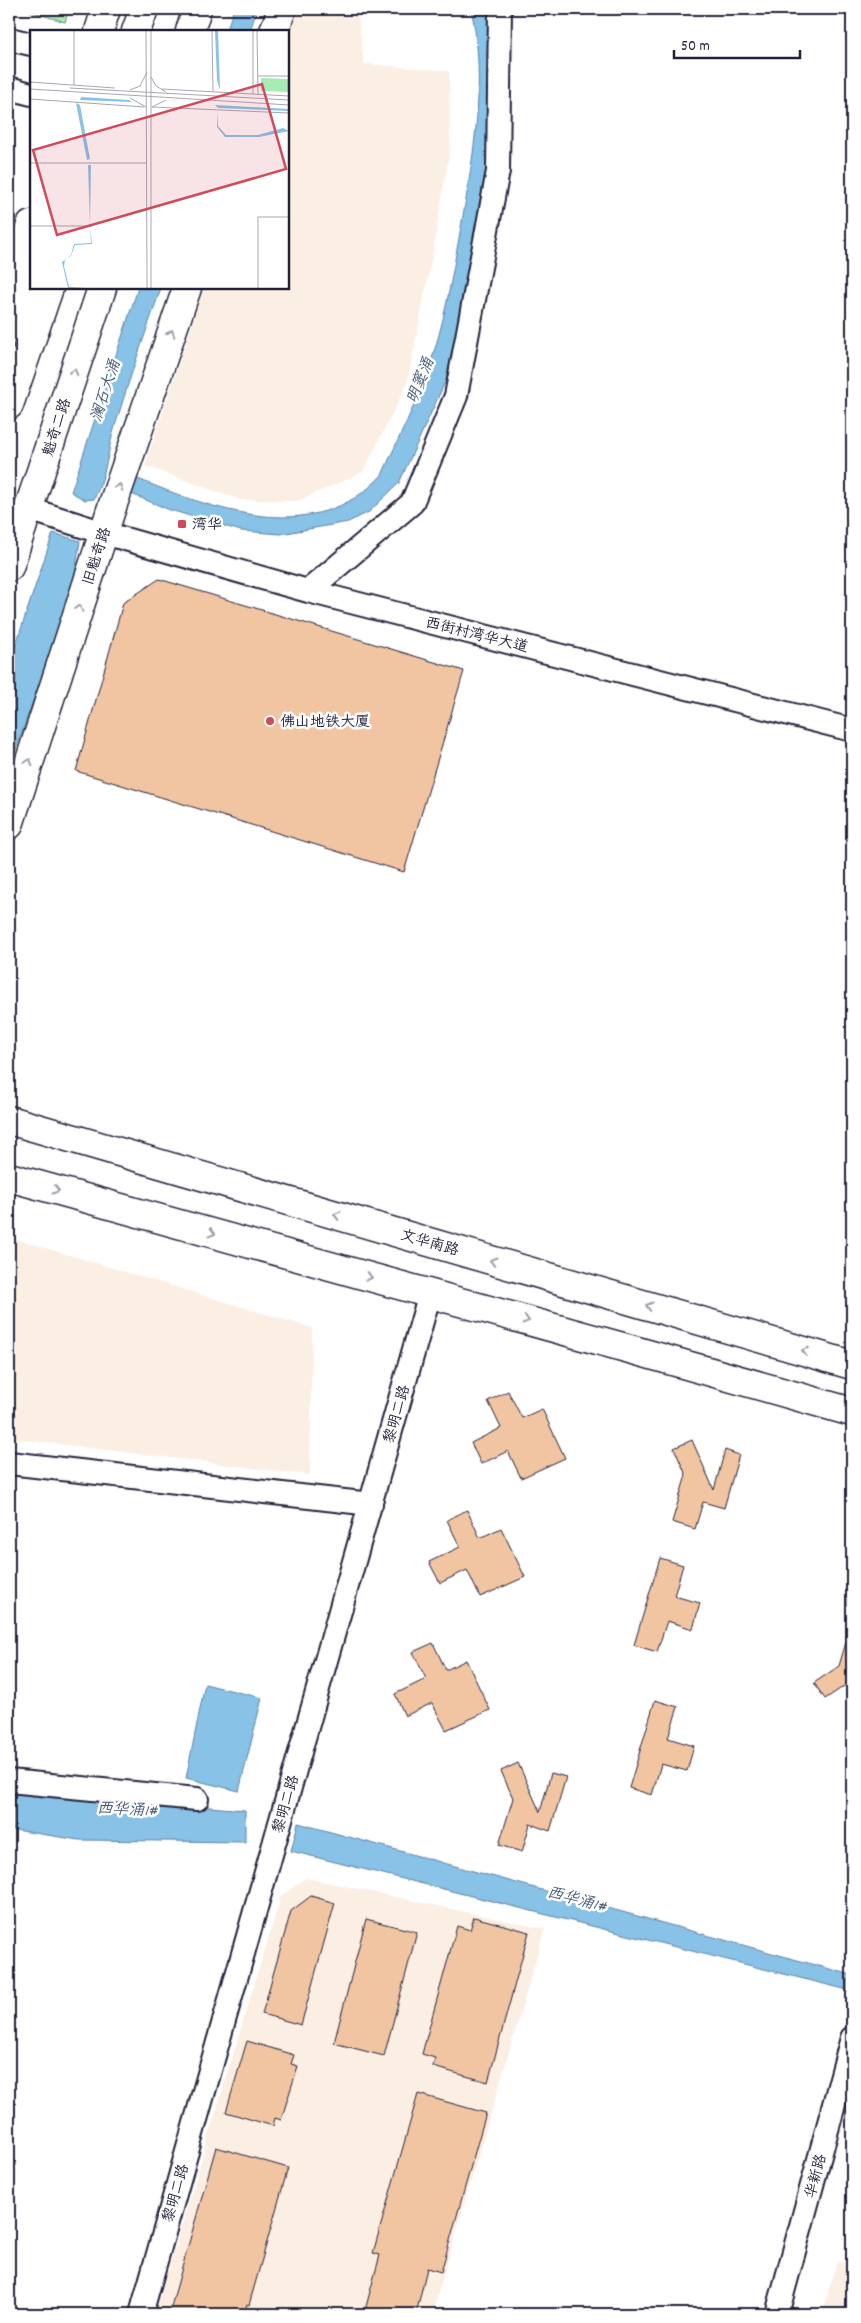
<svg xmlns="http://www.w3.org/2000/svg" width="861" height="2323" font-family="Dekko,'LXGW WenKai TC',sans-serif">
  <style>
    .built { fill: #fbeee3 }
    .green { fill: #a7ebb5; stroke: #648678 }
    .water { fill: #88c2e7; stroke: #5f82a2 }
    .building { fill: #f2c5a2; stroke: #22223b }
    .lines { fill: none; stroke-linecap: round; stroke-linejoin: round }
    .minor-casing { stroke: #22223b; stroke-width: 26 }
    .major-casing { stroke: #22223b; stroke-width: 31 }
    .highway-casing { stroke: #22223b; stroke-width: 31 }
    .minor { stroke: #fff; stroke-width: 22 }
    .major { stroke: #fff; stroke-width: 28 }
    .highway { stroke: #fff; stroke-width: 28 }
    .oneway { stroke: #9c9ca7 }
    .poi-dot { fill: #d1495b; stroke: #fff; stroke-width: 2 }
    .labels { text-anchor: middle; stroke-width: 5; stroke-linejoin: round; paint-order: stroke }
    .street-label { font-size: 15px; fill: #22223b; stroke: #fff }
    .poi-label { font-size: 15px; fill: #22223b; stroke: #fff; text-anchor: start }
    .water-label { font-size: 16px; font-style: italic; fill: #465a77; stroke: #fff }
    .inset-road { fill: none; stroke: #a7a7b1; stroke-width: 1 }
    .view { fill: #d1495b; fill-opacity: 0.15; stroke: #d1495b; stroke-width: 2.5 }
    .inset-edge { fill: none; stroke: #22223b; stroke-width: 2.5 }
  </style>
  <rect width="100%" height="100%" fill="#fff"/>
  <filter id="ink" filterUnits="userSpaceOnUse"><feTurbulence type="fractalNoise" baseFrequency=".02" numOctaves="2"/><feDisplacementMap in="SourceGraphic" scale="10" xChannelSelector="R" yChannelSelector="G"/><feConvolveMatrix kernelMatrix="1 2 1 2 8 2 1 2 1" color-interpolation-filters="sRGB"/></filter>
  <g filter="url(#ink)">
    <path class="built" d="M 295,9 L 357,9 L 364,64 L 449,71 L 450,148 L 433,251 L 407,384 L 363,472 L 298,501 L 241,500 L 145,466 L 204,288 L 288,288 L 288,32 Z
      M 9,1237 L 312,1328 L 310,1475 L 9,1438 Z
      M 306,1878 L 545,1929 L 432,2314 L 155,2314 L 281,1896 Z
      M 837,2261 L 852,2265 L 852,2314 L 822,2314 Z"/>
    <path class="green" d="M 23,9 L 69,9 L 65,22 Z"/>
    <path class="water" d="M 234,9 L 257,9 L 250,31 L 226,31 Z
      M 471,9 L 491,9 L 490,162 L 464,304 L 446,380 L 399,483 L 369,512 L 348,522 L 281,534 L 241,531 L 170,510 L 129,493 L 133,477 C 212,509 314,549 382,475 C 398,439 416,404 429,367 C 444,325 451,281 459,238 C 472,166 488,82 471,9 Z
      M 138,288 L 161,288 C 145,334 129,379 115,426 C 107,452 107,474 94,499 L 85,500 L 71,492 Z
      M 53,533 L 80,541 L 73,588 L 9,769 L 9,665 Z
      M 205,1684 L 262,1698 L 239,1791 L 186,1778 Z
      M 9,1790 L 245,1810 L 245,1842 L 79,1840 L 9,1829 Z
      M 298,1823 L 852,1975 L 852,1991 L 291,1851 Z"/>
    <path class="building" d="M 159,579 L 464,671 L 404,872 L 76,771 L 123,603 Z
      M 508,1391 L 522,1418 L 542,1409 L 565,1458 L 521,1478 L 508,1451 L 481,1464 L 471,1443 L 501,1428 L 488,1401 Z
      M 692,1440 L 714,1490 L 725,1450 L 739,1455 L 724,1508 L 703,1502 L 695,1529 L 672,1522 L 686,1475 L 674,1448 Z
      M 467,1510 L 480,1538 L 501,1528 L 525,1577 L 480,1597 L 467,1570 L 440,1583 L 429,1562 L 460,1547 L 447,1520 Z
      M 660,1558 L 683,1565 L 674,1596 L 700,1603 L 693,1629 L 667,1621 L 657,1652 L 634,1645 Z
      M 849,1632 L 852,1633 L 852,1681 L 825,1699 L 814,1683 L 839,1666 Z
      M 433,1643 L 446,1670 L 466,1660 L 490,1710 L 446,1730 L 432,1703 L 405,1716 L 395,1694 L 426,1679 L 413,1652 Z
      M 655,1700 L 678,1707 L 668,1738 L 694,1746 L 687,1771 L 661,1764 L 652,1795 L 629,1788 Z
      M 518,1763 L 540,1812 L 551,1773 L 566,1777 L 550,1831 L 530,1824 L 522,1852 L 499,1845 L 513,1798 L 501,1771 Z
      M 311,1896 L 335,1903 L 301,2025 L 262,2014 L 291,1911 Z
      M 474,1917 L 529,1932 L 488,2082 L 433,2067 L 435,2058 L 422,2054 L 457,1926 L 470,1930 Z
      M 366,1919 L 417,1932 L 384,2056 L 334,2043 Z
      M 247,2041 L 294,2055 L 291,2064 L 298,2066 L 281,2120 L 275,2118 L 273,2126 L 226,2112 Z
      M 418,2094 L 486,2113 L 441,2272 L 427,2268 L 416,2314 L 364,2314 L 380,2255 L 373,2253 Z
      M 216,2147 L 288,2168 L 249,2305 L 247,2304 L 244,2314 L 169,2314 Z"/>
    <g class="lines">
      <g class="minor-casing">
        <path id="minor" d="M 9,39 L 31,44
          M 9,88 L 31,94
          M 29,509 L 104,533 L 308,591 L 852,730
          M 308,591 L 412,503 L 456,396 L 498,171 L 500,9
          M 9,1463 L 371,1504
          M 9,1781 L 197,1799
          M 141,2314 L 430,1293
          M 777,2314 L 852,2038"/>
      </g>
      <g class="major-casing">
        <path id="major" d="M 99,31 L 106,9
          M 274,31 L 282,9
          M 9,288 L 31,225
          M 9,825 L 111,510 L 187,288
          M 9,1120 L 852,1365
          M 9,1177 L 637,1351 L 852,1412"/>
      </g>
      <g class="highway-casing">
        <path id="highway" d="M 136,31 L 144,9
          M 190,31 L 197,9
          M 20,258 L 27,340
          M 9,405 L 49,288
          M 9,567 L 102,288"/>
      </g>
      <use href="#minor" class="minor"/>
      <use href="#major" class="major"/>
      <use href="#highway" class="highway"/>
    </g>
    <defs><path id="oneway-chevron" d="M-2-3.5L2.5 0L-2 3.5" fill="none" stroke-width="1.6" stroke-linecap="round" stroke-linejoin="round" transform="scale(1.25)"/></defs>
    <g class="oneway">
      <use href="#oneway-chevron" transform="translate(171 333) rotate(-71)"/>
      <use href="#oneway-chevron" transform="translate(74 372) rotate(-72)"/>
      <use href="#oneway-chevron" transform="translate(119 487) rotate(-71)"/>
      <use href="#oneway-chevron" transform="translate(79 608) rotate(-72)"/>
      <use href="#oneway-chevron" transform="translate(29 762) rotate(-72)"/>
      <use href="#oneway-chevron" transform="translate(56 1190) rotate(15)"/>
      <use href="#oneway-chevron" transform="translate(337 1215) rotate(-164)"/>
      <use href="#oneway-chevron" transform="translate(212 1233) rotate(15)"/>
      <use href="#oneway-chevron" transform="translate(493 1261) rotate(-164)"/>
      <use href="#oneway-chevron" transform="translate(369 1277) rotate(15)"/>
      <use href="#oneway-chevron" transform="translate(649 1306) rotate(-164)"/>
      <use href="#oneway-chevron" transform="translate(526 1320) rotate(15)"/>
      <use href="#oneway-chevron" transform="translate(805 1351) rotate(-164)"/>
    </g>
  </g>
  <g class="poi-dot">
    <rect x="177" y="519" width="10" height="10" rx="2.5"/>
    <circle cx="270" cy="721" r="5"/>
  </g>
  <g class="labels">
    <g class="street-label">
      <text transform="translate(56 427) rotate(-72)" y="5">魁奇二路</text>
      <text transform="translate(96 556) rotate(-72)" y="5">旧魁奇路</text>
      <text transform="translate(477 634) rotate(14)" y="5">西街村湾华大道</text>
      <text transform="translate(430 1242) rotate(16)" y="5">文华南路</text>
      <text transform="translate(396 1414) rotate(-74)" y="5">黎明二路</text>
      <text transform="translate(285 1804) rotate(-74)" y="5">黎明二路</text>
      <text transform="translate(815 2176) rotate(-75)" y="5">华新路</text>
      <text transform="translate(175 2193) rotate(-74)" y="5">黎明二路</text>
    </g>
    <g class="poi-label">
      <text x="192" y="529">湾华</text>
      <text x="280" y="726">佛山地铁大厦</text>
    </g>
    <g class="water-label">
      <text transform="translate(419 380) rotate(-68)" y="6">明窦涌</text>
      <text transform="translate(104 390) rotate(-72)" y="6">澜石大涌</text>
      <text transform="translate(127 1808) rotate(3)" y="6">西华涌1#</text>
      <text transform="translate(577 1898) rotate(15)" y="6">西华涌1#</text>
    </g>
  </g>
  <g transform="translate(30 30)">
    <rect width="259" height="259" fill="#fff"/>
    <path d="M 231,48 L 259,49 L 259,62 L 231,61 Z" fill="#a7ebb5"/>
    <path d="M 185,1 L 188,1 L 190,60 L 187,50 ZM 51,67 L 99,70 L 102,72 L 50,70 ZM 46,73 L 50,75 L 60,129 L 57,130 ZM 185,75 L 259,79 L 259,81 L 188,78 ZM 187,81 L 188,96 L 196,105 L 228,105 L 253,98 L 259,101 L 229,107 L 195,107 L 187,97 ZM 58,135 L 61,135 L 60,195 ZM 60,197 L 62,214 L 45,215 L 41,226 L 35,229 L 34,236 L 39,257 L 56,258 L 38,258 L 32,232 L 41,225 L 44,214 L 61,213 Z" fill="#88c2e7"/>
    <path class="inset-road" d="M 44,1 L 44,55M 116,1 L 117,258M 121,1 L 121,258M 182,1 L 183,61M 223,1 L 223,64M 227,1 L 228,64M 228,46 L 259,46M 121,47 L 126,56 L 136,62M 0,52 L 85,58M 40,58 L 259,70M 0,59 L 259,75M 132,59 L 259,66M 100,60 L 110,56 L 117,42M 100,68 L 116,77M 0,69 L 114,77M 122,77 L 259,83M 122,77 L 136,70M 0,133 L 116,133M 0,196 L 62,196M 228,258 L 228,187 L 259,187"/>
    <path class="view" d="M 232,54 L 256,139 L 27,205 L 3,120 Z"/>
    <rect width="259" height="259" class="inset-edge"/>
  </g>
  <rect width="861" height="2323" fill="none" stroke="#fff" stroke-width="30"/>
  <rect x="15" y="15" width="831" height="2293" fill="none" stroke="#22223b" stroke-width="2" filter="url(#ink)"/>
  <path d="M674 50v8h126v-8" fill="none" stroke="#22223b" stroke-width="2.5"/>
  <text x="681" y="50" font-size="15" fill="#22223b" stroke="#ffffff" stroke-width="4" paint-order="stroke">50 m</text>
</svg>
